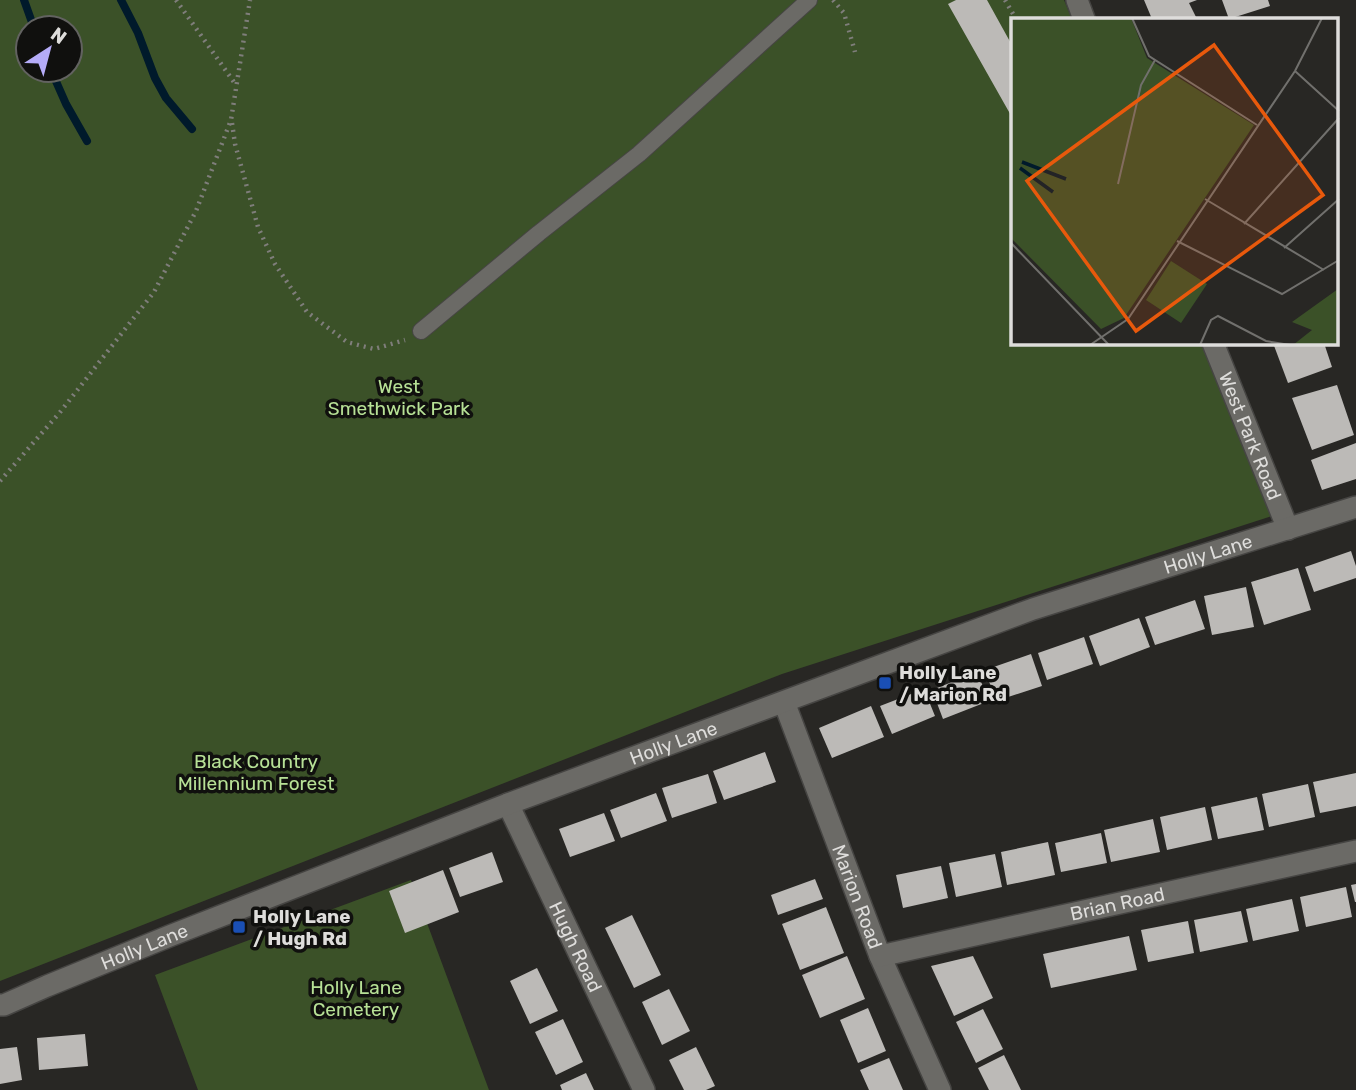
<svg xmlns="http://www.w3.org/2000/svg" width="1356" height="1090" font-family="Rubik,sans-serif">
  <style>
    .green { fill: #3b5128; fill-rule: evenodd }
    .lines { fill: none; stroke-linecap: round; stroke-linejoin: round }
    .stream { stroke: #001a2b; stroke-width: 8 }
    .building { fill: #bcbab7 }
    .lane-casing { stroke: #464543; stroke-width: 18 }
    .street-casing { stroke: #464543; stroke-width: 24 }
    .secondary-casing { stroke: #464543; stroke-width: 24 }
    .path { stroke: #7f7e7b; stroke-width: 4.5; stroke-dasharray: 2 5; stroke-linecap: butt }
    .lane { stroke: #6b6a66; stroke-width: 16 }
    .street { stroke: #6b6a66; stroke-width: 21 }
    .secondary { stroke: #6b6a66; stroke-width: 21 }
    .transit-dot { fill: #1a4fb4; stroke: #10100e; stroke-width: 2.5 }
    .labels { text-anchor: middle; stroke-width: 7; stroke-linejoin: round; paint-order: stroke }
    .park-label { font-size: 19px; fill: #b7e196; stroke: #10100e }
    .street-label { font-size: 19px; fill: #dedddb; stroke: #10100e }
    .poi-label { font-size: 19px; font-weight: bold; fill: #dedddb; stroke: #10100e; text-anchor: start }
    .inset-river { fill: none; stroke: #001a2b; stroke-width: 3.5 }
    .inset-road { fill: none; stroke: #71706d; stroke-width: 2 }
    .view { fill: #e8590c; fill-opacity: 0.15; stroke: #e8590c; stroke-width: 3.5 }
    .inset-edge { fill: none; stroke: #dedddb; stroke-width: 3.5 }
  </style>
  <rect width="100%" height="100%" fill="#282724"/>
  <path class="green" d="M 0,0 L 1064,0 L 1072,19 L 1013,19 L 1013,343 L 1202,343 L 1272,516 L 782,674 L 0,981 ZM 28,28 L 70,28 L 70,70 L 28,70 Z
    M 411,880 L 489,1090 L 198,1090 L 155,975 Z"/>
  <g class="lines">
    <path class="stream" d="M 24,0 L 34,28
      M 121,0 L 138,33 L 155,78 L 166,98 L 192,129
      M 51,70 L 66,104 L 87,141"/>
  </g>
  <path class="building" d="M 956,0 L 987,0 L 1013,47 L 1013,119 L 948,4 Z
    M 1144,0 L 1197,0 L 1189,3 L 1197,19 L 1152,19 Z
    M 1222,0 L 1268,0 L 1270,6 L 1229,19 Z
    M 1273,343 L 1324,343 L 1332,367 L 1288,383 Z
    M 1337,385 L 1354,435 L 1312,450 L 1292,398 Z
    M 1356,443 L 1356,479 L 1322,490 L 1311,460 Z
    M 1351,551 L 1356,566 L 1356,578 L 1314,592 L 1305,567 Z
    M 1298,568 L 1311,610 L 1264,625 L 1251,582 Z
    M 1246,587 L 1254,627 L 1212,635 L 1204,596 Z
    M 1195,600 L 1205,629 L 1155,645 L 1145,617 Z
    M 1139,618 L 1150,647 L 1100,666 L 1089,636 Z
    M 1084,637 L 1093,664 L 1047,680 L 1038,653 Z
    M 1031,654 L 1042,686 L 996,701 L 985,670 Z
    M 977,672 L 989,701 L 943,719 L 932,690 Z
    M 924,689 L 935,716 L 892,734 L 880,706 Z
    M 871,706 L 884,737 L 832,758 L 819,728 Z
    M 765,752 L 776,782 L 724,800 L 713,771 Z
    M 1356,773 L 1356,806 L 1320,813 L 1313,782 Z
    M 708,774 L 717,803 L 672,818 L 662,788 Z
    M 1308,784 L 1315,817 L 1269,827 L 1262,794 Z
    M 656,793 L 667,821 L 621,838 L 610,810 Z
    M 1257,797 L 1264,830 L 1218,839 L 1211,807 Z
    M 1205,807 L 1212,840 L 1167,850 L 1160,817 Z
    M 604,813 L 615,841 L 570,857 L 559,829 Z
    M 1153,819 L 1160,852 L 1111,862 L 1104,830 Z
    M 1101,833 L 1107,863 L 1061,872 L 1055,843 Z
    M 1048,842 L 1055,875 L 1007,885 L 1001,852 Z
    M 492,852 L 503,882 L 460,897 L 449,868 Z
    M 995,854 L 1002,887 L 956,897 L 949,863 Z
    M 941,866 L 948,898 L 903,908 L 896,875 Z
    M 443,870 L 459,912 L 405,933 L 389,891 Z
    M 815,879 L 823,899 L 778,915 L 771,895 Z
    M 1356,884 L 1356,902 L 1355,902 L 1351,885 Z
    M 1346,887 L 1352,917 L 1306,927 L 1300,897 Z
    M 1292,899 L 1299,931 L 1253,941 L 1246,909 Z
    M 826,907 L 844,953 L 800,970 L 782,924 Z
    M 1241,911 L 1248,942 L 1200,952 L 1194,920 Z
    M 632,915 L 661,975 L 634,988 L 605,928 Z
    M 1188,921 L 1194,953 L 1148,962 L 1141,930 Z
    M 1129,936 L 1137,970 L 1051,988 L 1043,954 Z
    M 847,956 L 865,999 L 820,1018 L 802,975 Z
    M 973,956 L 993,998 L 954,1016 L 931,966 Z
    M 537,968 L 558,1011 L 530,1024 L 510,981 Z
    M 669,989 L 690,1031 L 662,1045 L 642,1002 Z
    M 868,1008 L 886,1051 L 858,1063 L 840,1020 Z
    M 983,1009 L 1003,1049 L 976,1063 L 956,1022 Z
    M 563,1019 L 583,1062 L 556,1075 L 535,1032 Z
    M 85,1034 L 88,1066 L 39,1070 L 37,1038 Z
    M 17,1047 L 22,1080 L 0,1084 L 0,1049 Z
    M 696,1047 L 715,1086 L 706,1090 L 684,1090 L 669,1060 Z
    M 1004,1055 L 1021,1090 L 989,1090 L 978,1068 Z
    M 889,1058 L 903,1090 L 869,1090 L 860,1070 Z
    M 586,1073 L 594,1090 L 562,1090 L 560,1085 Z"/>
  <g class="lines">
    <g class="lane-casing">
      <path id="lane" d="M 421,331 L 539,233 L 639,154 L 809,0"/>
    </g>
    <g class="street-casing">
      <g id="street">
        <path id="s1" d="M 784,702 L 880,956 L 940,1090"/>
        <path id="s2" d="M 508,804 L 644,1090"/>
        <path id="s3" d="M 880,956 L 1356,851"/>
      </g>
    </g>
    <g class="secondary-casing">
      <g id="secondary">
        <path d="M 1077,0 L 1084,19"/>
        <path id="s4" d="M 1213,343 L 1288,529"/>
        <path id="s5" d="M 0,1005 L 4,1005 L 47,986 L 172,935 L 508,804 L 1033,609 L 1356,507"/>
      </g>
    </g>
    <path class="path" d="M 176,0 L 236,85
      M 833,0 L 844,13 L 855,52
      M 1005,0 L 1016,19
      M 232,123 L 235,144 L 258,227 L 275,264 L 307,312 L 347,342 L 374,349 L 405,340
      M 0,481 L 61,411 L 154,292 L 196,211 L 231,120 L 250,0"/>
    <use href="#lane" class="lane"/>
    <use href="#street" class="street"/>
    <use href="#secondary" class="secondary"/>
  </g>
  <g class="transit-dot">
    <rect x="878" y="676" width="14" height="14" rx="3.5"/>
    <rect x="232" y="920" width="14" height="14" rx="3.5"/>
  </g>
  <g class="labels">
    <g class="park-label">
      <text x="399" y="393">West<tspan x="399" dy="22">Smethwick Park</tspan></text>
      <text x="256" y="768">Black Country<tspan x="256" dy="22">Millennium Forest</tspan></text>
      <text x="356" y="994">Holly Lane<tspan x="356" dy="22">Cemetery</tspan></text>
    </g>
    <g class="street-label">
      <text dy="7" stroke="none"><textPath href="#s4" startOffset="100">West Park Road</textPath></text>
      <text dy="7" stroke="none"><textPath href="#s5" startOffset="1290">Holly Lane</textPath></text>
      <text dy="7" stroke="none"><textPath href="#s5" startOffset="723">Holly Lane</textPath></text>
      <text dy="7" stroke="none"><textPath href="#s1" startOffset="208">Marion Road</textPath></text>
      <text dy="7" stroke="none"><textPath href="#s3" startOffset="243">Brian Road</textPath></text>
      <text dy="7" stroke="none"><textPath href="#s5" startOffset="156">Holly Lane</textPath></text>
      <text dy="7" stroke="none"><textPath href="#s2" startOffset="158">Hugh Road</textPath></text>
    </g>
    <g class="poi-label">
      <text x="899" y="679">Holly Lane<tspan x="899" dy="22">/ Marion Rd</tspan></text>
      <text x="253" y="923">Holly Lane<tspan x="253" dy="22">/ Hugh Rd</tspan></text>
    </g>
  </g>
  <g transform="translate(1011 18)">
    <rect width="327" height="327" fill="#282724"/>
    <path d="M 0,0 L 120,0 L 136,40 L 243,107 L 113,300 L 90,311 L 0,220 ZM 160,243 L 196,266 L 170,305 L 135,282 ZM 327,271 L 327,327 L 282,327 L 301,312 L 281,304 Z" fill="#3b5128"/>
    <path class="inset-river" d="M 11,144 L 55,161M 9,150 L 42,174"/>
    <path class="inset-road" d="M 121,0 L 138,38 L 246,107M 284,53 L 328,93M 107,166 L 130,67 L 144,42M 194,181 L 313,252M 233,206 L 328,100M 166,223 L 271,276 L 328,242M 0,225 L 98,327M 273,230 L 328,181M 79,327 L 117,301 L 284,53 L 311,0M 189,327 L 200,302 L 207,298 L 255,323 L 279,327"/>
    <path class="view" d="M 203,27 L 312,177 L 125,313 L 16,163 Z"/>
    <rect width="327" height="327" class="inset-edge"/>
  </g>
  <g transform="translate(49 49) rotate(36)"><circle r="33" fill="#10100e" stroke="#626260" stroke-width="2"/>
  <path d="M0-5L12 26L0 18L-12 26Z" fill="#b5acf8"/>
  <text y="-10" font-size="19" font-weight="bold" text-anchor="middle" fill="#dedddb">N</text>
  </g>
</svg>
